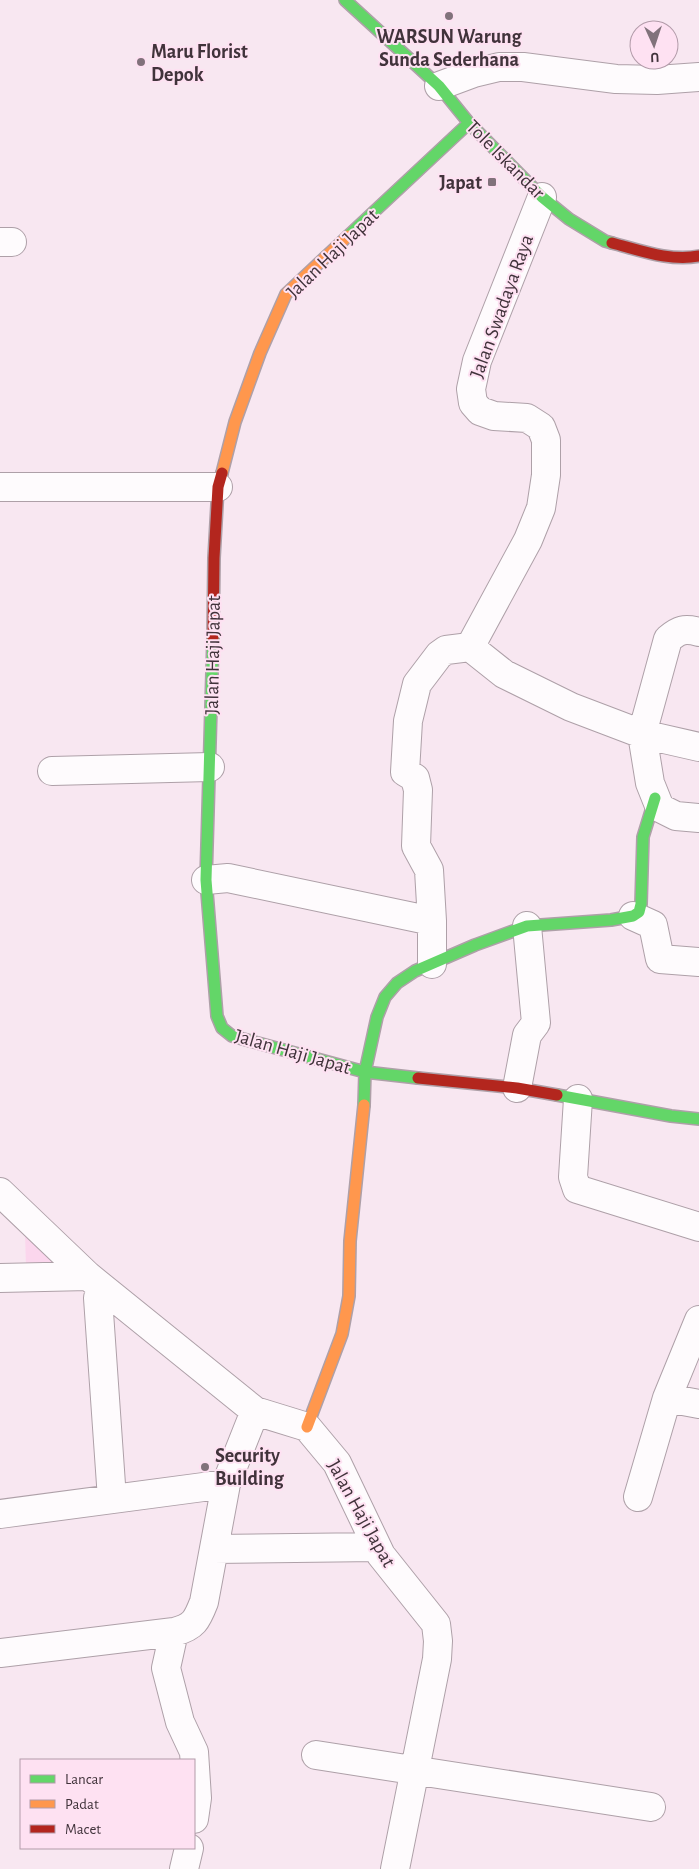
<svg xmlns="http://www.w3.org/2000/svg" width="699" height="1869" font-family="'Alegreya Sans',sans-serif">
  <style>
    .green { fill: #fbd6ed }
    .lines { fill: none; stroke-linecap: round; stroke-linejoin: round }
    .street-casing { stroke: #aea0a8; stroke-width: 30 }
    .fast-casing { stroke: #aea0a8; stroke-width: 14 }
    .slow-casing { stroke: #aea0a8; stroke-width: 14 }
    .jam-casing { stroke: #aea0a8; stroke-width: 14 }
    .street { stroke: #fefbfd; stroke-width: 28 }
    .fast { stroke: #63d668; stroke-width: 11 }
    .slow { stroke: #ff974d; stroke-width: 11 }
    .jam { stroke: #b3261e; stroke-width: 11 }
    .poi-dot { fill: #81727b; stroke: #fee1f2; stroke-width: 2 }
    .labels { text-anchor: middle; stroke-width: 4; stroke-linejoin: round; paint-order: stroke }
    .poi-label { font-size: 20px; font-weight: bold; fill: #41333b; stroke: #fee1f2; text-anchor: start }
    .street-label { font-size: 20px; fill: #41333b; stroke: #fee1f2 }
  </style>
  <rect width="100%" height="100%" fill="#f8e7f1"/>
  <path class="green" d="M 25,1233 L 63,1267 L 26,1267 Z"/>
  <g class="lines">
    <g class="street-casing">
      <path id="street" d="M 439,86 L 474,73 L 499,67 L 523,67 L 616,79 L 657,80 L 699,77
        M 0,242 L 12,242
        M 0,487 L 218,487
        M 699,632 C 684,628 679,630 668,639 L 642,734 L 699,747
        M 470,647 L 528,540 L 541,508 L 546,475 L 546,440 L 541,427 L 527,418 L 494,416 L 480,411 L 473,403 L 471,389 L 477,361 L 542,197
        M 52,771 L 210,767
        M 206,880 L 228,878 L 432,921
        M 633,916 L 653,925 L 660,959 L 699,962
        M 432,964 L 432,921 L 429,870 L 416,846 L 418,790 L 415,778 L 405,772 L 408,721 L 417,684 L 439,655 L 446,650 L 470,647 L 504,674 L 571,707 L 642,734 L 650,783 L 660,808 L 676,816 L 699,818
        M 517,1088 L 527,1035 L 536,1023 L 527,926
        M 578,1099 L 573,1177 L 577,1189 L 699,1227
        M 0,1192 L 88,1276 L 255,1411 L 307,1427 L 337,1463 L 381,1555 L 436,1624 L 438,1641 L 437,1659 L 395,1869
        M 0,1278 L 88,1276
        M 98,1298 L 112,1499
        M 667,1398 L 699,1404
        M 638,1497 L 667,1398 L 699,1320
        M 0,1514 L 226,1484
        M 214,1549 L 377,1547
        M 174,1632 L 166,1668 L 180,1722 L 194,1752 L 197,1798 L 194,1819
        M 0,1653 L 174,1632 C 194,1627 197,1620 204,1602 L 226,1484 L 255,1411
        M 316,1755 L 651,1807
        M 184,1869 L 189,1848"/>
    </g>
    <g class="fast-casing">
      <path id="fast" d="M 345,0 L 439,86 L 469,123 L 542,197 L 569,219 L 605,241 L 612,243
        M 348,236 L 469,123
        M 213,638 L 206,880 L 217,1016 L 222,1028 L 232,1036 L 365,1072 L 364,1105
        M 418,1078 L 365,1072 L 377,1017 L 385,997 L 397,983 L 415,971 L 475,945 L 527,926 L 611,920 L 633,916 L 639,912 L 641,904 L 643,837 L 655,798
        M 557,1095 L 671,1116 L 699,1119"/>
    </g>
    <g class="slow-casing">
      <path id="slow" d="M 222,473 L 235,422 L 260,353 L 286,294 L 348,236
        M 307,1427 L 342,1334 L 349,1296 L 350,1241 L 364,1105"/>
    </g>
    <g class="jam-casing">
      <path id="jam" d="M 612,243 C 639,250 671,262 699,256
        M 213,638 L 214,558 L 218,487 L 222,473
        M 418,1078 L 517,1088 L 557,1095"/>
    </g>
    <use href="#street" class="street"/>
    <use href="#fast" class="fast"/>
    <use href="#slow" class="slow"/>
    <use href="#jam" class="jam"/>
  </g>
  <g class="poi-dot">
    <circle cx="449" cy="16" r="5"/>
    <circle cx="141" cy="62" r="5"/>
    <rect x="487" y="177" width="10" height="10" rx="2.5"/>
    <circle cx="205" cy="1467" r="5"/>
  </g>
  <g class="labels">
    <g class="poi-label">
      <text x="449" y="43" text-anchor="middle">WARSUN Warung<tspan x="449" dy="23">Sunda Sederhana</tspan></text>
      <text x="151" y="58">Maru Florist<tspan x="151" dy="23">Depok</tspan></text>
      <text x="482" y="189" text-anchor="end">Japat</text>
      <text x="215" y="1462">Security<tspan x="215" dy="23">Building</tspan></text>
    </g>
    <g class="street-label">
      <text transform="translate(506 159) rotate(45)" y="7">Tole Iskandar</text>
      <text transform="translate(332 253) rotate(-44)" y="7">Jalan Haji Japat</text>
      <text transform="translate(501 306) rotate(-70)" y="7">Jalan Swadaya Raya</text>
      <text transform="translate(212 655) rotate(-89)" y="7">Jalan Haji Japat</text>
      <text transform="translate(293 1051) rotate(16)" y="7">Jalan Haji Japat</text>
      <text transform="translate(362 1513) rotate(61)" y="7">Jalan Haji Japat</text>
    </g>
  </g>
  <rect x="20" y="1759" width="175" height="90" fill="#fee1f2" stroke="#b29ba9"/>
  <rect x="30" y="1775" width="25" height="8" fill="#63d668" stroke="#b29ba9"/>
  <text x="65" y="1784" font-size="15" fill="#41333b">Lancar</text>
  <rect x="30" y="1800" width="25" height="8" fill="#ff974d" stroke="#b29ba9"/>
  <text x="65" y="1809" font-size="15" fill="#41333b">Padat</text>
  <rect x="30" y="1825" width="25" height="8" fill="#b3261e" stroke="#b29ba9"/>
  <text x="65" y="1834" font-size="15" fill="#41333b">Macet</text>
  <g transform="translate(654 45) rotate(177)"><circle r="24" fill="#fee1f2" stroke="#b29ba9"/>
  <path d="M0-4L9 19L0 12L-9 19Z" fill="#81727b"/>
  <text y="-8" font-size="14" font-weight="bold" text-anchor="middle" fill="#41333b">U</text>
  </g>
</svg>
